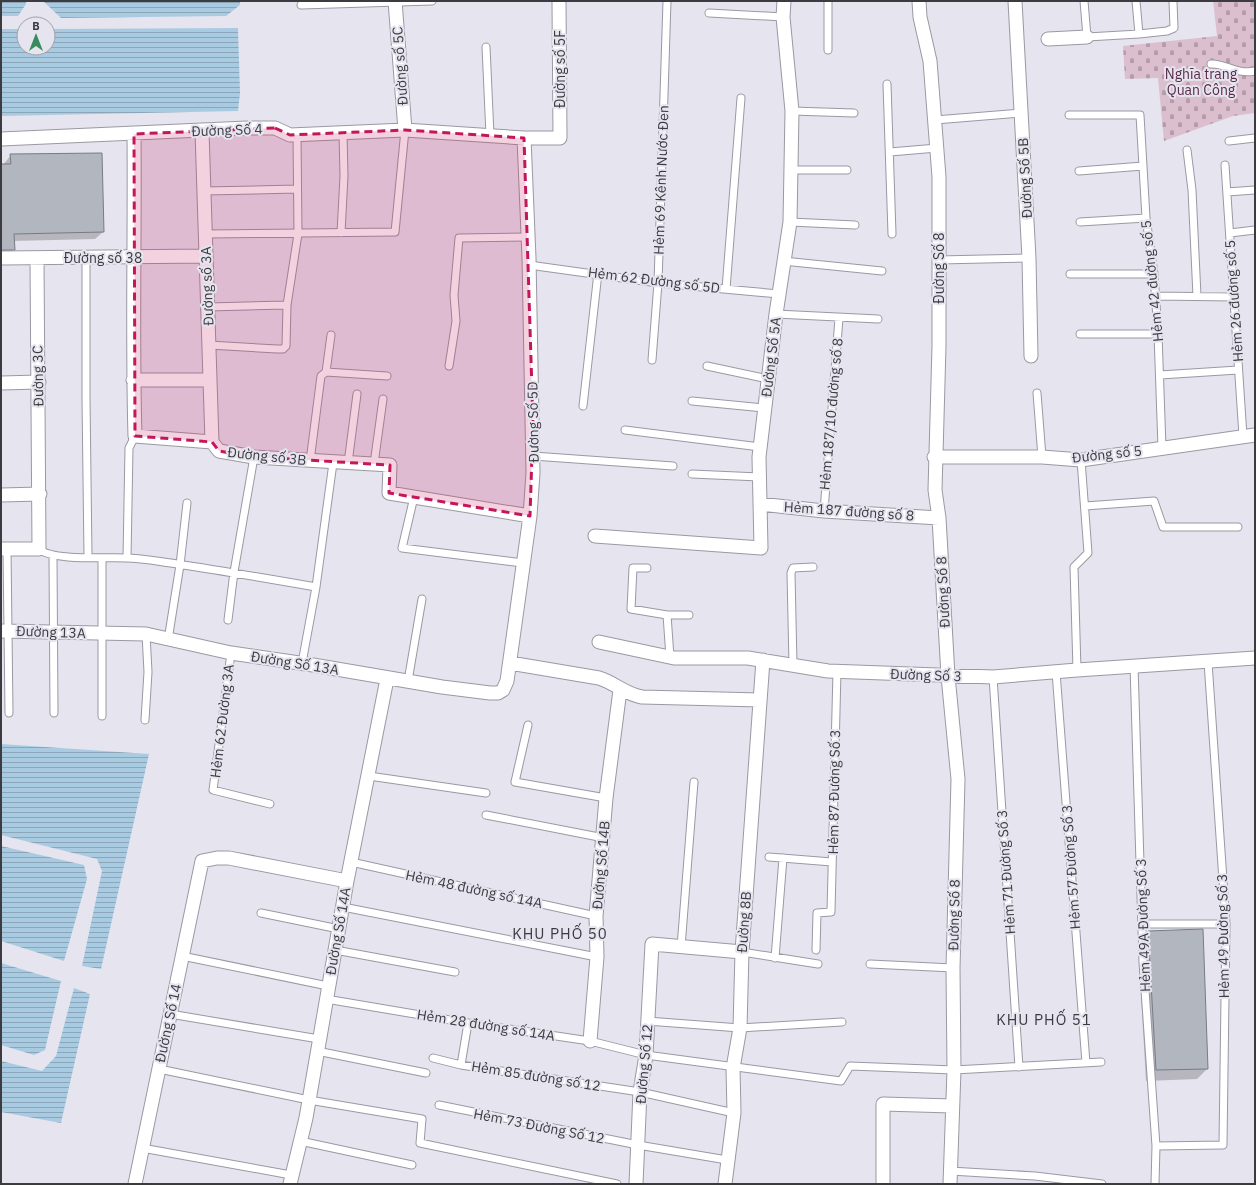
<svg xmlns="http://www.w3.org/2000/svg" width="1256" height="1185" font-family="'IBM Plex Sans',sans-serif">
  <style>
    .cemetery { fill: url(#cemetery-stones) }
    .water { fill: url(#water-rules) }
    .shadow { fill: #0003 }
    .building { fill: #b1b6bf; stroke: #777c84 }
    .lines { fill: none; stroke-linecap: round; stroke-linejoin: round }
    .service-casing { stroke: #9a99a3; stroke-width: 9 }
    .minor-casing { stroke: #9a99a3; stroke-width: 15 }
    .service { stroke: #fff; stroke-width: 7 }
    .minor { stroke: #fff; stroke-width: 13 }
    .marked { fill: #c2185b; fill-opacity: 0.2; stroke: #c2185b; stroke-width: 3; stroke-dasharray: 8 5; stroke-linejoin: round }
    .labels { text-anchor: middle; stroke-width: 4; stroke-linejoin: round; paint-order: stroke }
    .street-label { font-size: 14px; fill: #3c3b40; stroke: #e5e4ef }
    .park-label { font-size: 14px; fill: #592b47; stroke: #e5e4ef }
    .neighbourhood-label { font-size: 15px; letter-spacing: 1px; fill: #3c3b40; stroke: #e5e4ef }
  </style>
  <defs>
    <pattern id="cemetery-stones" width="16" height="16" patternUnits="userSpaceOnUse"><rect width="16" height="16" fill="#dcbfce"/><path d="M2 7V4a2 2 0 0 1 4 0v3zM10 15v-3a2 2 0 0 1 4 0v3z" fill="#b49ca9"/></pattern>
    <pattern id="water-rules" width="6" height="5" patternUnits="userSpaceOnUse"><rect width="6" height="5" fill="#a9cbe2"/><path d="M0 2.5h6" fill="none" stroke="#8ba6b9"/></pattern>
  </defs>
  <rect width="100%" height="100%" fill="#e5e4ef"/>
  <path class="cemetery" d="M 1213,1 L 1255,1 L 1255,113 L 1233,116 L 1164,141 L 1158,78 L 1125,79 L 1123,46 L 1217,36 Z"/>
  <path class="water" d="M 1,1 L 26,1 L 26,4 L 18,16 L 1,16 Z
    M 43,1 L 240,1 L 240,5 L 226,16 L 61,18 Z
    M 238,28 L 240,93 L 238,111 L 1,116 L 1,29 L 24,29 L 24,48 L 48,48 L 48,29 Z
    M 1,744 L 149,754 L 101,969 L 82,966 L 102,871 L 97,859 L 1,835 Z
    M 1,846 L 84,865 L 87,879 L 64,961 L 1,941 Z
    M 1,963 L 61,981 L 45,1050 L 34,1055 L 1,1045 Z
    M 74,988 L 90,994 L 61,1123 L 1,1112 L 1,1061 L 42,1071 L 56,1056 Z"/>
  <path class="shadow" d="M 11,155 L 103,232 L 95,239 L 13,241 L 14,249 L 6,257 L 1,257 L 1,165 L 3,165 Z
    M 1148,932 L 1207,1069 L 1197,1079 L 1146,1081 L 1138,943 Z"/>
  <path class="building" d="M 102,153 L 104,232 L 14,234 L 15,250 L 1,250 L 1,164 L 11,164 L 10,154 Z
    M 1203,929 L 1208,1069 L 1156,1070 L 1148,931 Z"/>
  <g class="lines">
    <g class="service-casing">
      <path id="service" d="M 1084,1 L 1087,37 L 1139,34 L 1136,1
        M 301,5 L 432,1
        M 709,13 L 783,17
        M 1139,34 L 1167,31 L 1174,28 L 1173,1
        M 486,47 L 490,135
        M 828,50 L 828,1
        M 1211,64 C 1225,63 1236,75 1255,71
        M 887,84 L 892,234
        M 792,111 L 854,113
        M 1069,115 L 1140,115 L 1146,218 L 1154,274 L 1158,334 L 1162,448
        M 935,120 L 1021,113
        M 1229,141 L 1255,138
        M 1187,150 L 1192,190 L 1197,296
        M 890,152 L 937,148
        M 1225,165 L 1243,436
        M 791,170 L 847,170
        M 1079,171 L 1143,166
        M 204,191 L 297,189
        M 1227,192 L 1255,190
        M 790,222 L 855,225
        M 1080,222 L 1146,218
        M 341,233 L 344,176 L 343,133
        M 1230,233 L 1255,230
        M 205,234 L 395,232 L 405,130
        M 86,258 L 86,398 L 88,557
        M 939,260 L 1029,258
        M 783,261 L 882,271
        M 529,265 L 658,283 L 779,294
        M 1070,274 L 1154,274
        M 726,289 L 741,98
        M 1155,296 L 1234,297
        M 208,307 L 287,305
        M 776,314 L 878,319
        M 1080,334 L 1158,334
        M 209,345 L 277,349 L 283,349 L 286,346 L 287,305 L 298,234 L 297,135
        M 652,360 L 658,283 L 667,1
        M 449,366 L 456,321 L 454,295 L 459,238 L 528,237
        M 707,366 L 768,379
        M 326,372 L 387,376
        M 1160,375 L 1238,370
        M 1037,393 L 1042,457
        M 692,401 L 764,408
        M 583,406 L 598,273
        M 625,430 L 760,447
        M 533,456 L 673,466
        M 310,461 L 321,376 L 326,372 L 331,335
        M 348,463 L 357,394
        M 374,464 L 383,399
        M 692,474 L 759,477
        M 414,497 L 402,548 L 523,563
        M 1085,506 L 1154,501 L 1163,527 L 1238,527
        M 824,511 L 839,318
        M 7,549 L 9,713
        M 39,549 C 52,561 107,557 126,558 C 143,558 161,562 177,564 C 224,571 270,579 316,587
        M 53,556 L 54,713
        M 127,558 L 129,448 L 135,436
        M 647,568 L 633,568 L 631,609 L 667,615 L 670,657
        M 667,615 L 689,615
        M 228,620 L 234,572 L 254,457
        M 168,640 L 180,565 L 187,503
        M 231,653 L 213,790 L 270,804
        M 302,663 L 316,587 L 333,463
        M 793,665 L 791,573 L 793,568 L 813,567
        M 1134,665 L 1143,962 L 1156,1146 L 1155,1184
        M 1077,670 L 1074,567 L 1088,553 L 1081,460
        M 1056,672 L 1086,1063
        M 993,677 L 1019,1067
        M 408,681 L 422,599
        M 102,716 L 102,558
        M 145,720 L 148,672 L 146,634
        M 528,725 L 515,782 L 606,798
        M 369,776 L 486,793
        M 486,815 L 604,838
        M 769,857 L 832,862
        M 351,862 L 596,916
        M 343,907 L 597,957
        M 261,913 L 339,929
        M 1142,924 L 1226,924
        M 681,947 L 694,782
        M 335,950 L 455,972
        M 816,950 L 817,913 L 831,912 L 837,671
        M 742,952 L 818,964
        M 182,956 L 328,986
        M 775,958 L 783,858
        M 870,964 L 953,968
        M 326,999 L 468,1023 L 590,1041 L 646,1055 L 841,1081 L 850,1066 L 954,1070 L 1101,1062
        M 170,1014 L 319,1039
        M 647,1021 L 740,1028 L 842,1022
        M 317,1051 L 426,1073
        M 433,1058 L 461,1065 L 640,1092 L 734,1113
        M 461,1065 L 468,1023
        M 159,1069 L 309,1100 L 422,1119 L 420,1143 L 617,1184
        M 439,1105 L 638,1145 L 727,1160
        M 300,1141 L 412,1165
        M 1156,1146 L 1223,1145 L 1226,924 L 1208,662
        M 142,1148 L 291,1175
        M 950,1171 L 1035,1176 L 1102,1184"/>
    </g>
    <g class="minor-casing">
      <path id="minor" d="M 395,1 L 405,130
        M 919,1 L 920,17 L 930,61 L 939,177 L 939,346 L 935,490 L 939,518 L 948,676 L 958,779 L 953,968 L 954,1070 L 950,1184
        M 1015,1 L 1029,258 L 1031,356
        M 1048,39 L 1087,37
        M 202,131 L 212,442
        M 134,134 C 135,235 132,336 135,436 L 212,442
        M 1,139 L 247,128 L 275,128 L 290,135 L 405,130 L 524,138 L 560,138 L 559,1
        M 1,258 L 206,256
        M 133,380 L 210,380
        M 1,383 L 39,382
        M 212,442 L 219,451 L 254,457 L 390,465 L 389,493 L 530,516
        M 934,457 L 1042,457 L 1081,460 L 1255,435
        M 1,495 L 40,494
        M 760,504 L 824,511 L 939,518
        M 595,536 L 761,548 L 759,457 L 776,314 L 790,222 L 792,111 L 783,17 L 784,1
        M 1,549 L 39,549 L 37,258
        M 1,631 L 146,634 L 231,653 L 313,665 L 442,687 L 490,693 L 498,693 L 503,690 L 507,681 L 530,516 L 533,473 L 529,258 L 524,138
        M 599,642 L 674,658 L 748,658 L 828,671 L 993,677 L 1077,670 L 1255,658
        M 510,663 L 599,678 C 615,683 625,694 642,697 L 760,700
        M 590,1041 L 597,957 L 596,916 L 606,798 L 620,690
        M 135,1184 L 202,861 L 217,858 L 229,858 L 347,881
        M 290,1184 L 306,1118 L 347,881 L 387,679
        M 636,1184 L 640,1092 L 646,1055 L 652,944 L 742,952
        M 725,1184 L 734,1113 L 733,1068 L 740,1028 L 742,952 L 763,660
        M 883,1184 L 883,1104 L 952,1106"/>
    </g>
    <use href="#service" class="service"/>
    <use href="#minor" class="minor"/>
  </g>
  <path class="marked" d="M 275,128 L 290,135 L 405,130 L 524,138 L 533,423 L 530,516 L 389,493 L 390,465 L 254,457 L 219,451 L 212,442 L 135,436 L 134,134 Z"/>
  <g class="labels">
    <g class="street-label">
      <text transform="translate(400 66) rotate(-94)" y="5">Đường số 5C</text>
      <text transform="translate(560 69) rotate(-90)" y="5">Đường số 5F</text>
      <text transform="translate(227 130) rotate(-2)" y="5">Đường Số 4</text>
      <text transform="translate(1025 178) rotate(-93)" y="5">Đường Số 5B</text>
      <text transform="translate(661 180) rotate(-88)" y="5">Hẻm 69 Kênh Nước Đen</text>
      <text x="103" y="263">Đường số 38</text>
      <text transform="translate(939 268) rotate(-90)" y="5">Đường Số 8</text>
      <text transform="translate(654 280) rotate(7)" y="5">Hẻm 62 Đường số 5D</text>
      <text transform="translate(1152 281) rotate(-96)" y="5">Hẻm 42 đường số 5</text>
      <text transform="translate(207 286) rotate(-92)" y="5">Đường số 3A</text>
      <text transform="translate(1234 301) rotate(-94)" y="5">Hẻm 26 đường số 5</text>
      <text transform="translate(771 357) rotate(-83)" y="5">Đường Số 5A</text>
      <text transform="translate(38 376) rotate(-91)" y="5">Đường 3C</text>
      <text transform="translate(831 414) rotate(-85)" y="5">Hẻm 187/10 đường số 8</text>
      <text transform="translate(533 422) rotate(-91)" y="5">Đường Số 5D</text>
      <text transform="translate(1107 454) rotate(-6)" y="5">Đường số 5</text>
      <text transform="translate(267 456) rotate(6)" y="5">Đường số 3B</text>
      <text transform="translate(849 511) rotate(4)" y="5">Hẻm 187 đường số 8</text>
      <text transform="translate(943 592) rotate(-93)" y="5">Đường Số 8</text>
      <text transform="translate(51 632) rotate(2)" y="5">Đường 13A</text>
      <text transform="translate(295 663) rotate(9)" y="5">Đường Số 13A</text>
      <text transform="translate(926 675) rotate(2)" y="5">Đường Số 3</text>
      <text transform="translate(222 721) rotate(-83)" y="5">Hẻm 62 Đường 3A</text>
      <text transform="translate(834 792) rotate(-89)" y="5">Hẻm 87 Đường Số 3</text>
      <text transform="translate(601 865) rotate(-85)" y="5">Đường Số 14B</text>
      <text transform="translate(1071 867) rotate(-94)" y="5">Hẻm 57 Đường Số 3</text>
      <text transform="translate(1006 872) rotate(-94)" y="5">Hẻm 71 Đường Số 3</text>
      <text transform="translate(474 889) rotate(12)" y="5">Hẻm 48 đường số 14A</text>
      <text transform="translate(954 915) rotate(-89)" y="5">Đường Số 8</text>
      <text transform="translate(744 922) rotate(-86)" y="5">Đường 8B</text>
      <text transform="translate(1143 925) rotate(-92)" y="5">Hẻm 49A Đường Số 3</text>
      <text transform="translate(338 931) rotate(-80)" y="5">Đường Số 14A</text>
      <text transform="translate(1223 936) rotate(-91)" y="5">Hẻm 49 Đường Số 3</text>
      <text transform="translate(168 1023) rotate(-78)" y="5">Đường Số 14</text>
      <text transform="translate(486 1025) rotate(9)" y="5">Hẻm 28 đường số 14A</text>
      <text transform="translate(644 1064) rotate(-85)" y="5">Đường Số 12</text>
      <text transform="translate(536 1076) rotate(9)" y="5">Hẻm 85 đường số 12</text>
      <text transform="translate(539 1126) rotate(11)" y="5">Hẻm 73 Đường Số 12</text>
    </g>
    <g class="park-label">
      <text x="1201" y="79">Nghĩa trang<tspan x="1201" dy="16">Quan Công</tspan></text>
    </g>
    <g class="neighbourhood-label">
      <text x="560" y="939">KHU PHỐ 50</text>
      <text x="1044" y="1025">KHU PHỐ 51</text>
    </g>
  </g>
  <rect width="1256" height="1185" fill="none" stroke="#3c3b40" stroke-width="4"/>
  <g transform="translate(36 36)"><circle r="19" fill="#e5e4ef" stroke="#a1a0a9"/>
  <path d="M0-3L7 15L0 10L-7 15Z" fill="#378b5d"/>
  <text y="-6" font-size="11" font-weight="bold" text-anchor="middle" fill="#3c3b40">B</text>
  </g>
</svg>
